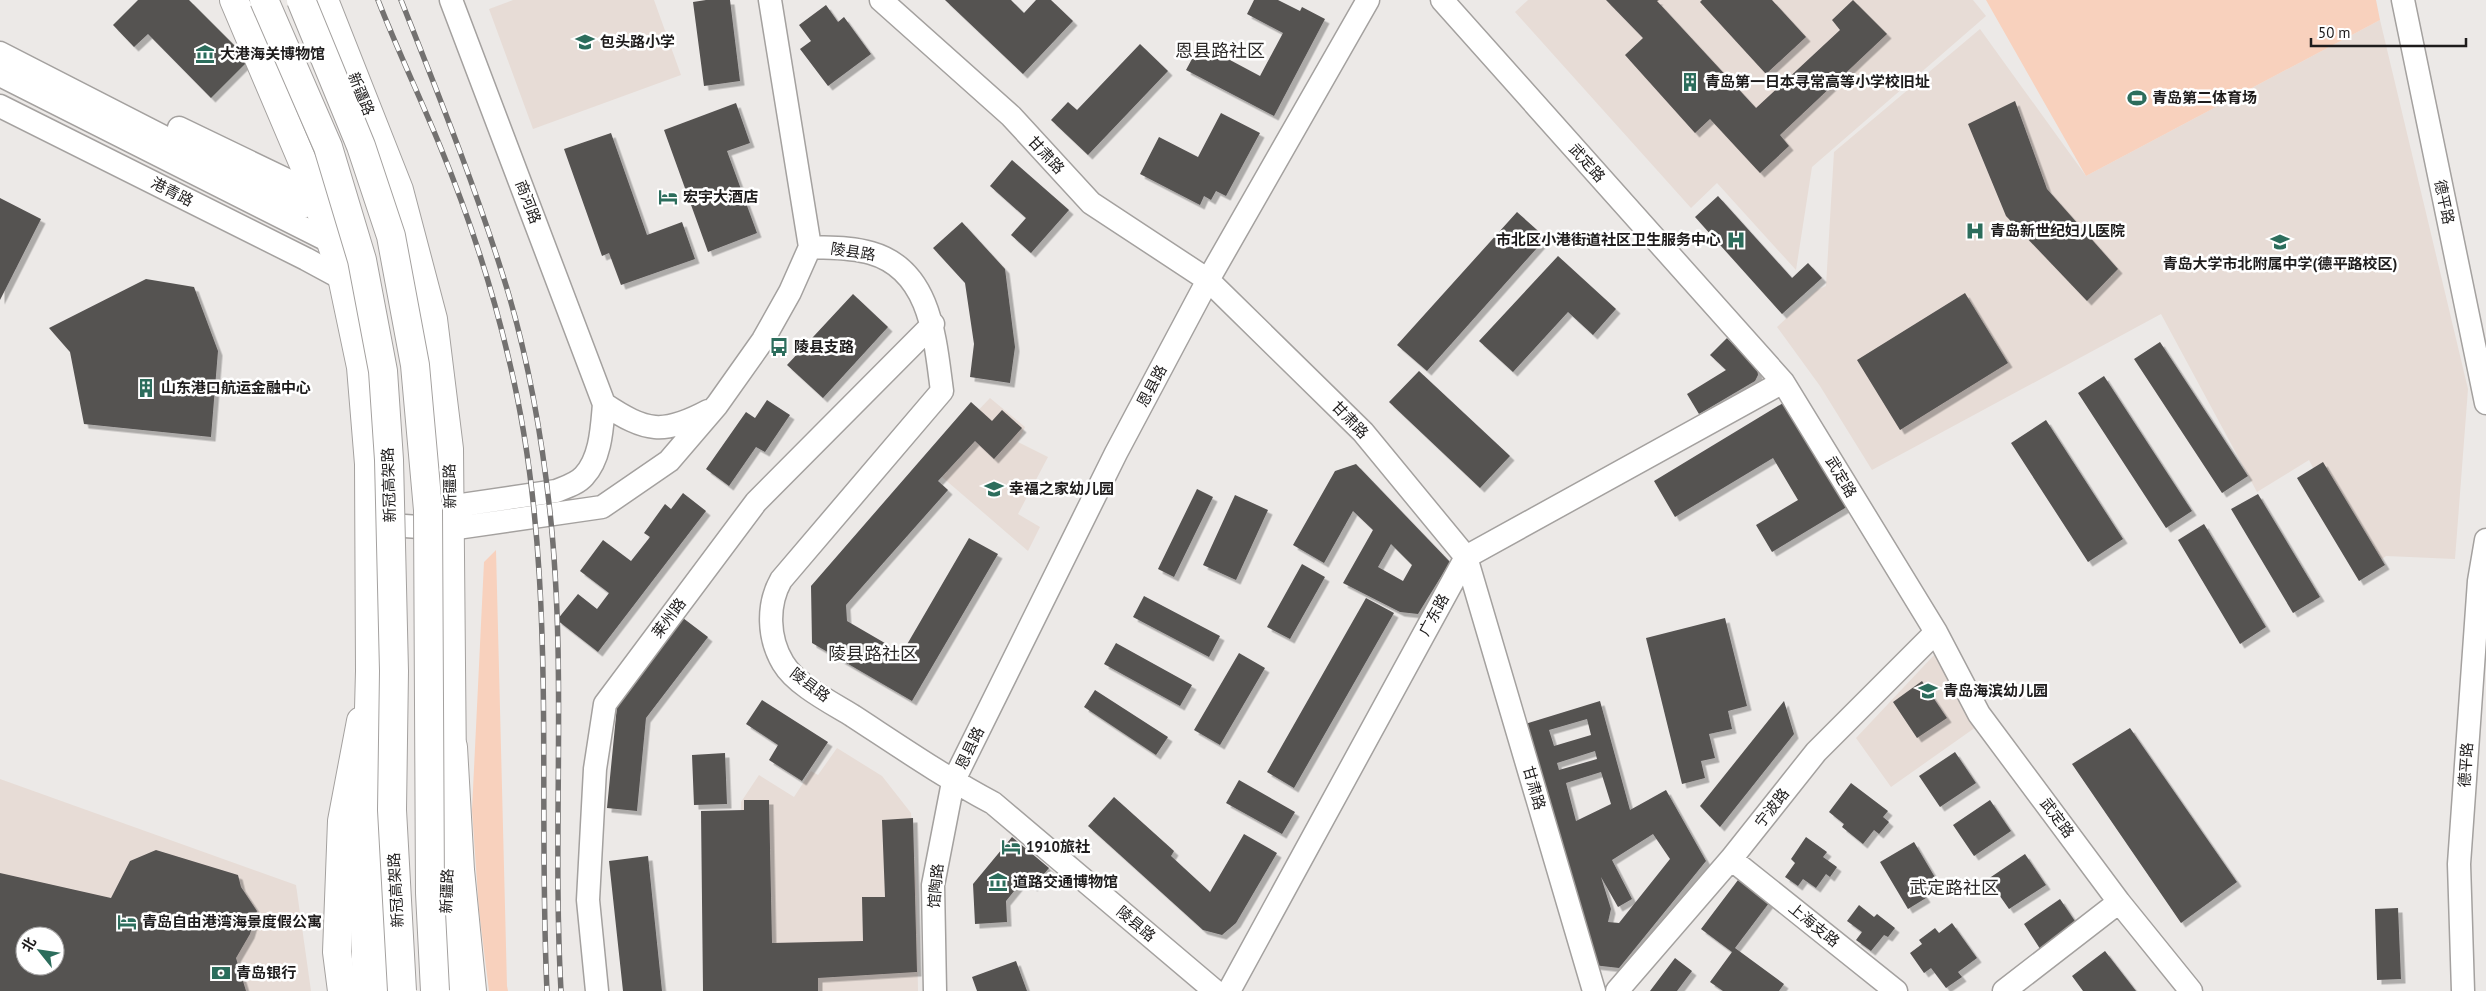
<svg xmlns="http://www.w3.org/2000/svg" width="2486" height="991" font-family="'PT Sans','Noto Sans SC',sans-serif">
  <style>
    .built { fill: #e7dcd6; fill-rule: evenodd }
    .green { fill: #f8d1bd }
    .building { fill: #555251; fill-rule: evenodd; filter: url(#shadow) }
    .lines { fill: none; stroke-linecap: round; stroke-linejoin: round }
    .minor-casing { stroke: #a4a19f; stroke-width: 25 }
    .major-casing { stroke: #a4a19f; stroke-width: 30 }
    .highway-casing { stroke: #a4a19f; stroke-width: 30 }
    .minor { stroke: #fff; stroke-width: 22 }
    .major { stroke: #fff; stroke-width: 28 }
    .highway { stroke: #fff; stroke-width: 28 }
    .rail-casing { stroke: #737170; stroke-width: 5.5 }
    .rail { stroke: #fff; stroke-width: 4; stroke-dasharray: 11; stroke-linecap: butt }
    .highway-bridge-casing { stroke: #a4a19f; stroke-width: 30; stroke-linecap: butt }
    .highway-bridge { stroke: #fff; stroke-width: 28 }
    .labels { text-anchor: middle; stroke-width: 5; stroke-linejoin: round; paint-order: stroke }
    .poi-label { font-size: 15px; font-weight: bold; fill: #1e1c1c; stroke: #fff; text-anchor: start }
    .street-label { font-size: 15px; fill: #1e1c1c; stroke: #fff }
    .quarter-label { font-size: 18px; fill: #2c2a29; stroke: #fff }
  </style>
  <defs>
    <filter id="shadow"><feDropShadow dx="4.5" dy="4.5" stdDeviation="0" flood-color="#0004"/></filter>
  </defs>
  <rect width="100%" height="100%" fill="#ece9e7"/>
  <path class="built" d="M 513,0 L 654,0 L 681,75 L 533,129 L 489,9 Z
    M 1528,0 L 1973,0 L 1986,16 L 1812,167 L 1796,270 L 1717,183 L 1691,208 L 1515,12 Z
    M 2380,20 L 2468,389 L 2455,559 L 2386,556 L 2366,572 L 2309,460 L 2257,492 L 2161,314 L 1872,470 L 1820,386 L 1777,327 L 1817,290 L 1826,286 L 1834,152 L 1980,29 L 2086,176 Z
    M 990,398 L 1025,427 L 1018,442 L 1048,457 L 1018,514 L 1040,527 L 1028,551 L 927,464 Z
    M 1935,654 L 1976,727 L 1891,787 L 1856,738 Z
    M 837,748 L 882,776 L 911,813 L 916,882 L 918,991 L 739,991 L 741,802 L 759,775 L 794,797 L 811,771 L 818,775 Z
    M 0,779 L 296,885 L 311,991 L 0,991 ZM 25,936 L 55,936 L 55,966 L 25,966 Z"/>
  <path class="green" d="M 1986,0 L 2376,0 L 2380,20 L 2086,176 Z
    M 496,550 L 507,986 L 508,991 L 489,991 L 479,911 L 472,810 L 484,562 Z"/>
  <path class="building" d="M 138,0 L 189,0 L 249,60 L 211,98 L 148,34 L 134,47 L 113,25 Z
    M 706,0 L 730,0 L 740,81 L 704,86 L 693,2 Z
    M 945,0 L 1011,0 L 1024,13 L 1036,0 L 1051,0 L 1073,21 L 1023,74 Z
    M 1254,0 L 1278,0 L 1300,11 L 1302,7 L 1325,19 L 1274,116 L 1186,70 L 1200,44 L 1260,76 L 1283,33 L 1247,14 Z
    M 1606,0 L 1659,0 L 1657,1 L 1756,108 L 1840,30 L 1832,20 L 1853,0 L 1887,34 L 1780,135 L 1789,146 L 1760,173 L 1710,119 L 1695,133 L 1625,55 L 1643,38 Z
    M 1702,0 L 1772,0 L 1806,37 L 1766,74 L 1700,2 Z
    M 826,5 L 838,22 L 844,17 L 871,54 L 828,86 L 800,49 L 811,41 L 799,25 Z
    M 1140,44 L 1168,71 L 1088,155 L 1051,120 L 1068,102 L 1077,110 Z
    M 2015,101 L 2047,189 L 2118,269 L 2087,301 L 2006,216 L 1968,124 Z
    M 736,103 L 750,143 L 727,151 L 757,233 L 708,252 L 664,130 Z
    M 1221,113 L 1260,133 L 1226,196 L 1216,191 L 1211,200 L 1204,196 L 1200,205 L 1140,174 L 1159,137 L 1198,157 Z
    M 611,133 L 647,235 L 682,222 L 695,259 L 621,285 L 609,253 L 602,256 L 564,149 Z
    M 1012,160 L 1069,210 L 1031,253 L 1011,235 L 1026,218 L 990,186 Z
    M 1718,196 L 1792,278 L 1808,263 L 1822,278 L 1782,314 L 1695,217 Z
    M 0,198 L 41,219 L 0,300 Z
    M 1517,212 L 1546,238 L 1427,371 L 1397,345 Z
    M 962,222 L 1005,269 L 1015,347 L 1010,383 L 970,377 L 974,344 L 965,283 L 933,248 Z
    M 1558,256 L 1616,309 L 1593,335 L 1568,312 L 1513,372 L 1479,341 Z
    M 146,279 L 194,287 L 218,351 L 211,437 L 84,424 L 70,352 L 49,328 Z
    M 1965,293 L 2008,363 L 1900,430 L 1857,360 Z
    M 853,294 L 888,327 L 823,398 L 787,365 Z
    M 1727,338 L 1757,368 L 1758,375 L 1755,381 L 1699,414 L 1687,394 L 1726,370 L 1710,355 Z
    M 2160,342 L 2248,476 L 2222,493 L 2134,359 Z
    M 1419,371 L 1510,456 L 1480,488 L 1389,402 Z
    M 2104,376 L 2192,511 L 2166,528 L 2078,393 Z
    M 767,400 L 790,415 L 765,452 L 756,447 L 729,486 L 706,469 L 746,412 L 755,418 Z
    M 1788,400 L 1850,505 L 1772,552 L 1756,525 L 1798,500 L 1773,458 L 1675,517 L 1654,481 Z
    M 971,402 L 992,421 L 1002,410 L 1022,428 L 994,459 L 975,441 L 938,481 L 948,490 L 846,605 L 847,621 L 902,653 L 969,538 L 998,554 L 912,701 L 812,643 L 811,586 Z
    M 2046,420 L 2123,539 L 2088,562 L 2011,443 Z
    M 2323,462 L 2385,565 L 2359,581 L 2297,478 Z
    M 1356,464 L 1450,562 L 1418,614 L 1400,612 L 1343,583 L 1373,530 L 1353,511 L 1324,563 L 1293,545 L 1335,471 ZM 1391,544 L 1412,565 L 1403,581 L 1378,567 Z
    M 1197,489 L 1213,497 L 1174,577 L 1158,569 Z
    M 683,493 L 706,511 L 598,652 L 557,620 L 578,594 L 597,609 L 609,593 L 580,571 L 603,540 L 631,561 L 650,537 L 644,533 L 665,504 L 671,509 Z
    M 2258,494 L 2320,597 L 2293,613 L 2231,509 Z
    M 1235,495 L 1268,510 L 1236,580 L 1203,565 Z
    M 2204,524 L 2266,627 L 2240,644 L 2178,540 Z
    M 1302,564 L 1325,577 L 1290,639 L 1267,627 Z
    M 1144,596 L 1220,636 L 1209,657 L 1133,617 Z
    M 1366,598 L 1394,613 L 1294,788 L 1267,772 Z
    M 683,618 L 708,637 L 646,718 L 637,811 L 607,808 L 617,706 Z
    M 1725,618 L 1747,706 L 1728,711 L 1732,729 L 1709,734 L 1715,758 L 1701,761 L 1705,778 L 1682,784 L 1646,638 Z
    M 1116,643 L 1192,685 L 1180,706 L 1104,664 Z
    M 1239,653 L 1265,668 L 1220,745 L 1194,730 Z
    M 1922,681 L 1947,718 L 1917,738 L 1893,702 Z
    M 1095,690 L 1168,737 L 1156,755 L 1084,707 Z
    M 762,700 L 828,742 L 802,781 L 769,760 L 778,745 L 746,724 Z
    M 1600,701 L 1630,810 L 1666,790 L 1706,861 L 1619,968 L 1593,965 L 1525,724 ZM 1587,719 L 1591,735 L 1554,746 L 1549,730 ZM 1595,751 L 1597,759 L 1559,770 L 1557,763 ZM 1601,772 L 1611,804 L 1576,821 L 1566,783 ZM 1653,834 L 1670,859 L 1619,923 L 1608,922 L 1611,909 L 1601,877 L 1618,907 L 1632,899 L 1612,860 Z
    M 1784,701 L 1794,734 L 1720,827 L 1700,806 Z
    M 2130,728 L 2237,882 L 2181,923 L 2072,764 Z
    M 1955,752 L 1976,783 L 1940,807 L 1919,776 Z
    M 725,753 L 727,804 L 694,805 L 692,755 Z
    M 1239,780 L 1295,812 L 1282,834 L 1226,803 Z
    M 1851,783 L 1888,811 L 1883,817 L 1889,822 L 1879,834 L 1874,830 L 1863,844 L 1842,827 L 1844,824 L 1829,812 Z
    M 1114,797 L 1174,851 L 1171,856 L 1210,892 L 1244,834 L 1277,853 L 1236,923 L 1222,935 L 1203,930 L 1088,826 Z
    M 744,800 L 769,800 L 772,943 L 863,941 L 862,897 L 885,897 L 882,820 L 913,818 L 917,972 L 818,978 L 818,991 L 703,991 L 701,811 L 744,810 Z
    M 1990,800 L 2011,831 L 1974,856 L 1953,825 Z
    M 1012,837 L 1049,868 L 1033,887 L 1024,879 L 1006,901 L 1007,922 L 975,924 L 973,884 Z
    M 1806,837 L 1827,852 L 1823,857 L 1837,867 L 1830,877 L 1826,874 L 1816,888 L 1803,879 L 1798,886 L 1785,877 L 1795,863 L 1791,859 Z
    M 1914,842 L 1936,879 L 1920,889 L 1926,898 L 1908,909 L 1880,862 Z
    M 156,850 L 238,875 L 241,887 L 257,911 L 250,934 L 236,958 L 246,991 L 0,991 L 0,873 L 111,898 L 130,861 ZM 25,936 L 55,936 L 55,966 L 25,966 Z
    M 2025,854 L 2046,885 L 2009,909 L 1988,879 Z
    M 648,856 L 662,991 L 623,991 L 609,861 Z
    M 1738,880 L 1769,903 L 1735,948 L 1784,984 L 1779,991 L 1723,991 L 1710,982 L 1732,952 L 1701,929 Z
    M 2060,899 L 2081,930 L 2044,955 L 2024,924 Z
    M 1859,905 L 1874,917 L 1877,914 L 1895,928 L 1888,937 L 1884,935 L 1871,951 L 1856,940 L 1862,932 L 1847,921 Z
    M 2398,908 L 2401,979 L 2377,980 L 2375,909 Z
    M 1952,923 L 1977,958 L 1958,972 L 1962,977 L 1946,988 L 1931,968 L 1924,973 L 1910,953 L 1922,944 L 1919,940 L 1935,928 L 1939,933 Z
    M 2105,951 L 2136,991 L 2083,991 L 2072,976 Z
    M 1675,958 L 1692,971 L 1677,991 L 1650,991 Z
    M 1016,961 L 1027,991 L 977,991 L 972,977 Z"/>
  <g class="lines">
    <g class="minor-casing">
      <path id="minor" d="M 881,0 L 1011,116 L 1091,203 L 1208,280 L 1363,432 L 1466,557 L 1594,991
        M 1442,0 L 1783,382 L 1936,632 L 1979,714 L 2119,902 L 2191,991
        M 2403,0 L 2486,403
        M 0,53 L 300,207 L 318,204
        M 0,75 L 331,242
        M 0,106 L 306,259 L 343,279
        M 179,128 L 314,193
        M 810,247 C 830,248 851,247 871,253 C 931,270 935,339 942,391 L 781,580 C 767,605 768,638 783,663 C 796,685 832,703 853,716 C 899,746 944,777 993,803 L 1215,991
        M 604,404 C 646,432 663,435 708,411
        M 434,509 L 556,491 C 566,487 577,484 584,476 C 601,458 602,427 604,404 L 451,0
        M 374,524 L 450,529 L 602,507 L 669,461 L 717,405 L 763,340 L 790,292 L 810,247 L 770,0
        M 1731,859 L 1896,991
        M 597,991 L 588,900 L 595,769 L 605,704 L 756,502 L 933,324
        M 935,991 L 933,885 L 953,782 L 1116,453 L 1208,280 L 1368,0
        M 1229,991 L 1466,557 L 1783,382
        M 1617,991 L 1731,859 L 1816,752 L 1936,632
        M 2004,991 L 2119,902
        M 2463,991 L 2459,864 L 2479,581 L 2486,540"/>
    </g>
    <g class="major-casing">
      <path id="major" d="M 234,0 L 310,179 L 341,272 L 361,367 L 369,464 L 370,671 L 373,696
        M 324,0 L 399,190 L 433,319 L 449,449 L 452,771
        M 449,847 L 446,924 L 454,991
        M 382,861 L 384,937 L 388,991
        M 342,991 L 337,952 L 342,821 L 361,721"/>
    </g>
    <g class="highway-casing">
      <path id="highway" d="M 453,747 L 460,870 L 472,991
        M 367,991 L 364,899 L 370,671"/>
    </g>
    <use href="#minor" class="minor"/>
    <use href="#major" class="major"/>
    <use href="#highway" class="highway"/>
    <g class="rail-casing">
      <path id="rail" d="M 378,0 C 397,49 420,97 440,146 C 468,214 492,287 509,360 C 559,566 537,781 547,991
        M 401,0 C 439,96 478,193 508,292 C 529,363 542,438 550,512 C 567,671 552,832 561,991"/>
    </g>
    <use href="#rail" class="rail"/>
    <g class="highway-bridge-casing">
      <path id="highway-bridge" d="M 264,0 L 328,147 L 362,260 L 383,371 L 389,460 L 394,671 L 392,810 L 402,991
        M 301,0 L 361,146 L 391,236 L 415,365 L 428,510 L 430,893 L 435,991"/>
    </g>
    <use href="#highway-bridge" class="highway-bridge"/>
  </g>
  <defs>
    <g id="school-bare" transform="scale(1.5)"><path d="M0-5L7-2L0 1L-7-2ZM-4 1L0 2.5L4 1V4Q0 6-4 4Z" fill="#2c6d5c" stroke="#fff" stroke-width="2.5" paint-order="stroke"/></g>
    <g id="museum-bare" transform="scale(1.5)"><path d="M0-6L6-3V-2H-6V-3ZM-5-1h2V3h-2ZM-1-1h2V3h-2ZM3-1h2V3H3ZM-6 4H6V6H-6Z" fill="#2c6d5c" stroke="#fff" stroke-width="2.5" paint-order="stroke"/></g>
    <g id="building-bare" transform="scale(1.5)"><path d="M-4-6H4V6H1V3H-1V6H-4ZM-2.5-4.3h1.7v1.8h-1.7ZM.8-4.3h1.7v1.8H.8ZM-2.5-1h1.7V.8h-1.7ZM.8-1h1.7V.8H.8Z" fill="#2c6d5c" stroke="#fff" stroke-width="2.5" paint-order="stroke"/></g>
    <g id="stadium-bare" transform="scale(1.5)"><path d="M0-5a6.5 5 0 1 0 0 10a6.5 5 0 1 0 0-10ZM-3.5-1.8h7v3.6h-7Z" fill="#2c6d5c" stroke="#fff" stroke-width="2.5" paint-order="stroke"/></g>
    <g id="hotel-bare" transform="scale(1.5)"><path d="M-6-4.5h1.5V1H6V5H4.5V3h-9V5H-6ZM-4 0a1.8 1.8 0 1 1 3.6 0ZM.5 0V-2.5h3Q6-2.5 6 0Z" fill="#2c6d5c" stroke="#fff" stroke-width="2.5" paint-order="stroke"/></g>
    <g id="hospital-bare" transform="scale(1.5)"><path d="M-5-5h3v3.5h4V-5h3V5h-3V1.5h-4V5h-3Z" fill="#2c6d5c" stroke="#fff" stroke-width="2.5" paint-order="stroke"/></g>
    <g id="bus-bare" transform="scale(1.5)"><path d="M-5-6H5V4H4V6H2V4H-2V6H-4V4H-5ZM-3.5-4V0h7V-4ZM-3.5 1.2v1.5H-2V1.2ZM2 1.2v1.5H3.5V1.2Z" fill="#2c6d5c" stroke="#fff" stroke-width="2.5" paint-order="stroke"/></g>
    <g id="bank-bare" transform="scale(1.5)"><path d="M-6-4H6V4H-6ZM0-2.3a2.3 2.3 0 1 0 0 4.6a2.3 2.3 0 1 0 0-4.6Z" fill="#2c6d5c" stroke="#fff" stroke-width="2.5" paint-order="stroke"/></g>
  </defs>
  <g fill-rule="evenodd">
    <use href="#school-bare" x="585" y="42"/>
    <use href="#museum-bare" x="205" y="54"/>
    <use href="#building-bare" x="1690" y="82"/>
    <use href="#stadium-bare" x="2137" y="98"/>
    <use href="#hotel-bare" x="668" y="197"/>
    <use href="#hospital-bare" x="1975" y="231"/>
    <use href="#hospital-bare" x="1736" y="240"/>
    <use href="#school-bare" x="2280" y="242"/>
    <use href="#bus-bare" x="779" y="347"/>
    <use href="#building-bare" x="146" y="388"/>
    <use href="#school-bare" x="994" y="489"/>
    <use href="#school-bare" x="1928" y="691"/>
    <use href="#hotel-bare" x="1011" y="847"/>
    <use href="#museum-bare" x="998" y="882"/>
    <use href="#hotel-bare" x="127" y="922"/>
    <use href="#bank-bare" x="221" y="973"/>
  </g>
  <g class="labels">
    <g class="poi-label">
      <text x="600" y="47">包头路小学</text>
      <text x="220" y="59">大港海关博物馆</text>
      <text x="1705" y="87">青岛第一日本寻常高等小学校旧址</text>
      <text x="2152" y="103">青岛第二体育场</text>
      <text x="683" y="202">宏宇大酒店</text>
      <text x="1990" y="236">青岛新世纪妇儿医院</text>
      <text x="1721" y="245" text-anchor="end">市北区小港街道社区卫生服务中心</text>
      <text x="2280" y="269" text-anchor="middle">青岛大学市北附属中学(德平路校区)</text>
      <text x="794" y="352">陵县支路</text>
      <text x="161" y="393">山东港口航运金融中心</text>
      <text x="1009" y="494">幸福之家幼儿园</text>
      <text x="1943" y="696">青岛海滨幼儿园</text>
      <text x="1026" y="852">1910旅社</text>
      <text x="1013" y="887">道路交通博物馆</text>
      <text x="142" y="927">青岛自由港湾海景度假公寓</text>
      <text x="236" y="978">青岛银行</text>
    </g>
    <g class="street-label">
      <text transform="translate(361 94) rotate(68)" y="5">新疆路</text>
      <text transform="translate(1046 155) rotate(47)" y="5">甘肃路</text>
      <text transform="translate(1587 163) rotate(48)" y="5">武定路</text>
      <text transform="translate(172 192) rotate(27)" y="5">港青路</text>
      <text transform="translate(528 202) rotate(69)" y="5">商河路</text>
      <text transform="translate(2444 202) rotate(78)" y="5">德平路</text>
      <text transform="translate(853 252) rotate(9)" y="5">陵县路</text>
      <text transform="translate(1152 386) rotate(-62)" y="5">恩县路</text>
      <text transform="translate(1350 420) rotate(46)" y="5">甘肃路</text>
      <text transform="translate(1841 477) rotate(59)" y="5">武定路</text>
      <text transform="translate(389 485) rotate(-92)" y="5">新冠高架路</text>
      <text transform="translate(450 486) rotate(-91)" y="5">新疆路</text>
      <text transform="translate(1434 615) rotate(-61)" y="5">广东路</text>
      <text transform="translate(669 618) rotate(-53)" y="5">莱州路</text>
      <text transform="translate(810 685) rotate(37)" y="5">陵县路</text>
      <text transform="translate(970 748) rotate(-64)" y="5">恩县路</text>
      <text transform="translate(2466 765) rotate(-86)" y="5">德平路</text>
      <text transform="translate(1534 788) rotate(74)" y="5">甘肃路</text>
      <text transform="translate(1772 808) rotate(-52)" y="5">宁波路</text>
      <text transform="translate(2057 818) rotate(53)" y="5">武定路</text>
      <text transform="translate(936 886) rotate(-85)" y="5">馆陶路</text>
      <text transform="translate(396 890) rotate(-93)" y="5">新冠高架路</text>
      <text transform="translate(447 891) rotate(-88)" y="5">新疆路</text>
      <text transform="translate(1136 924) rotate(40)" y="5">陵县路</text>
      <text transform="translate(1814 925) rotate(39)" y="5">上海支路</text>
    </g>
    <g class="quarter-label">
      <text x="1220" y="57">恩县路社区</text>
      <text x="873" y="660">陵县路社区</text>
      <text x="1954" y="894">武定路社区</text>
    </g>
  </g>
  <g transform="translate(40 951) rotate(300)"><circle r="24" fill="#ffffff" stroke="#a5a4a4"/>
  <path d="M0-4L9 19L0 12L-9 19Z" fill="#2c6d5c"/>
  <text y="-8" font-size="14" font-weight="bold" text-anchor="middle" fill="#1e1c1c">北</text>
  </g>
  <path d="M2311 38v8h155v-8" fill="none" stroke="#1e1c1c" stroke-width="2.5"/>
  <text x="2318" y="38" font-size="15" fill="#1e1c1c" stroke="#ffffff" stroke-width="4" paint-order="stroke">50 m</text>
</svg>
